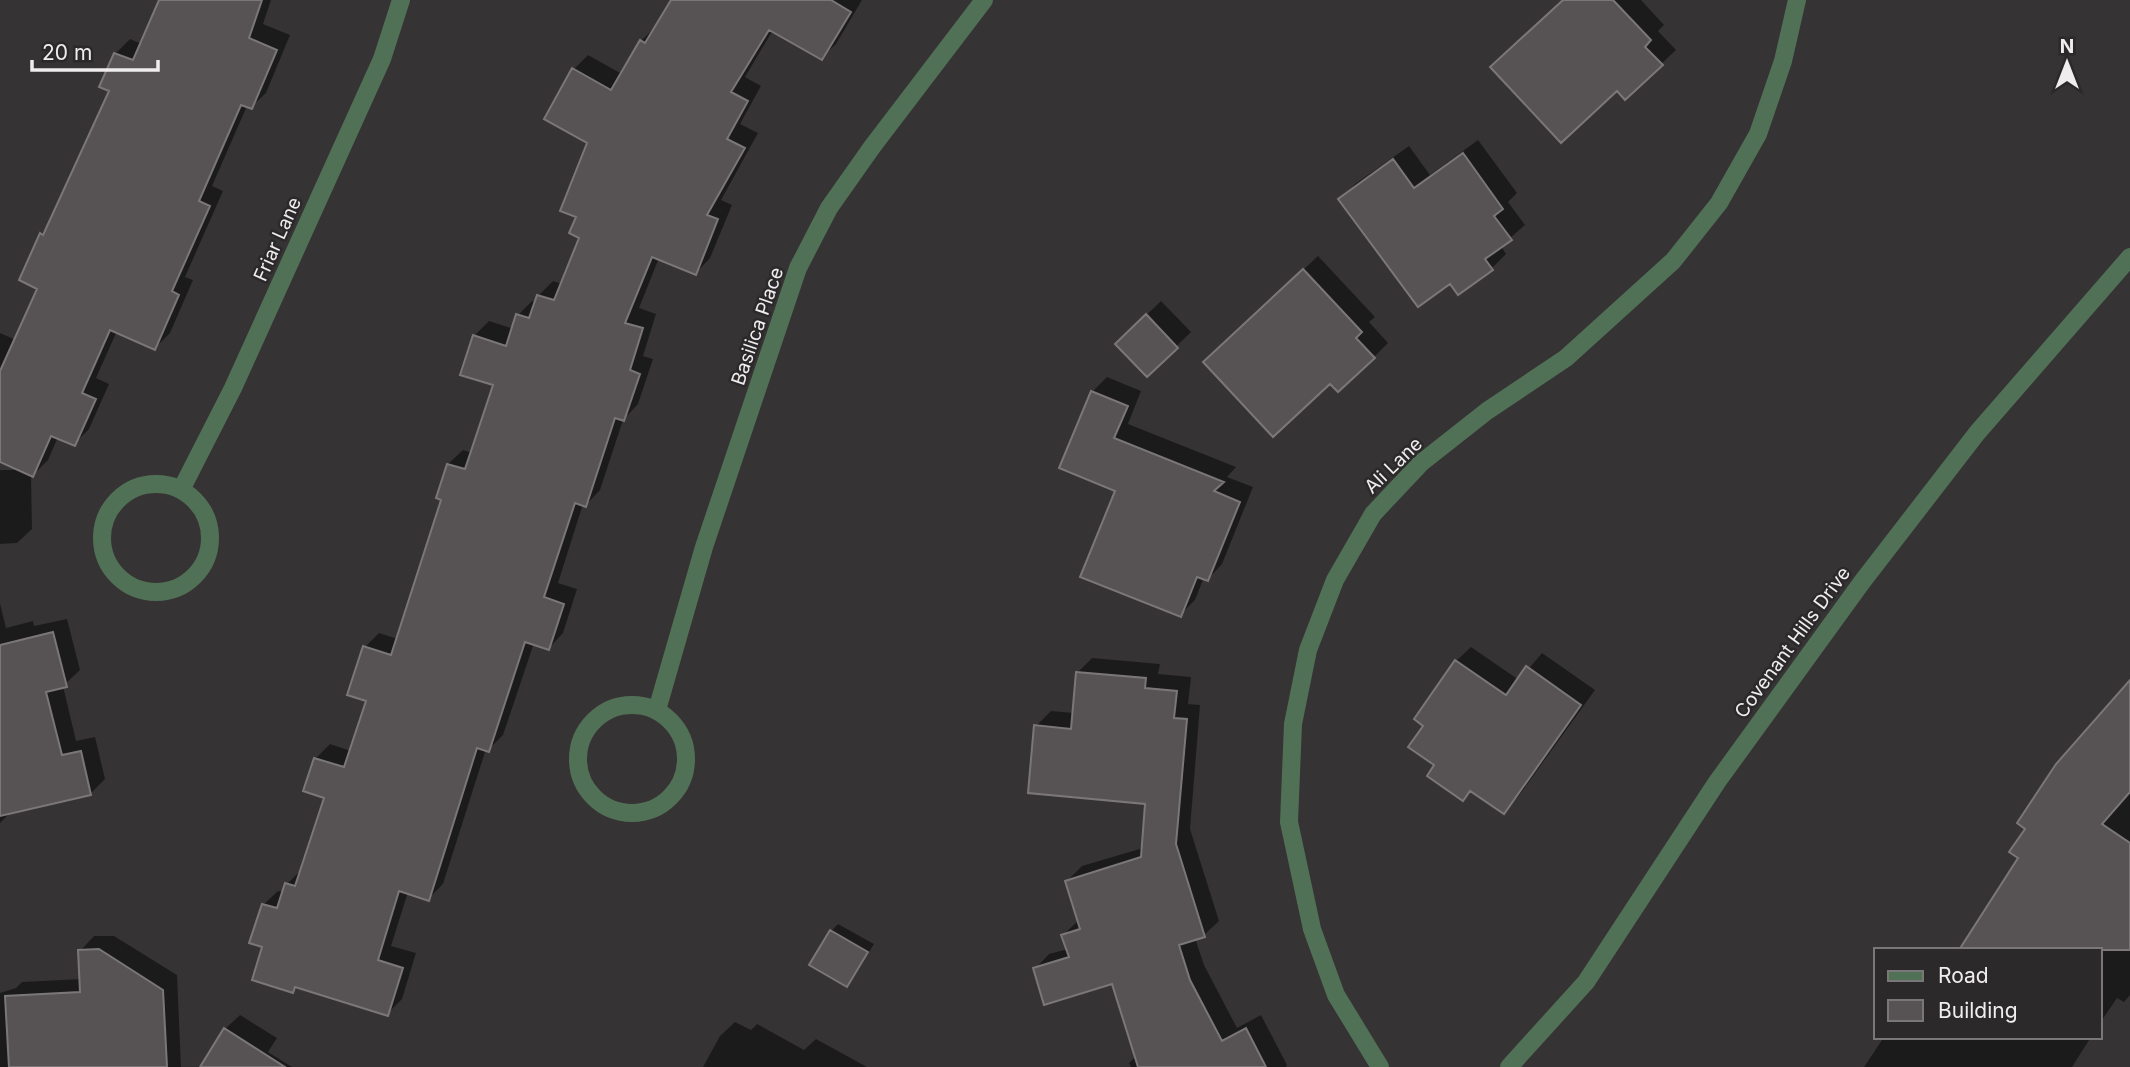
<svg xmlns="http://www.w3.org/2000/svg" width="2130" height="1067" font-family="Inter,sans-serif">
  <style>
    .shadow { fill: #0007 }
    .building { fill: #575355; stroke: #7b7779; stroke-width: 2 }
    .lines { fill: none; stroke-linecap: round; stroke-linejoin: round }
    .minor { stroke: #517156; stroke-width: 18 }
    .labels { text-anchor: middle; stroke-width: 5; stroke-linejoin: round; paint-order: stroke }
    .street-label { font-size: 19px; fill: #efedee; stroke: #2c292b }
  </style>
  <rect width="100%" height="100%" fill="#363335"/>
  <path class="shadow" d="M 162,0 L 271,0 L 263,24 L 290,35 L 266,93 L 251,107 L 247,106 L 212,186 L 223,191 L 185,277 L 193,280 L 170,333 L 155,348 L 117,331 L 96,378 L 109,384 L 89,429 L 74,444 L 58,437 L 48,460 L 33,475 L 31,474 L 32,529 L 17,543 L 0,544 L 0,470 L 22,470 L 0,460 L 0,333 L 16,340 L 40,288 L 41,234 L 48,227 L 111,90 L 115,54 L 130,39 L 142,44 Z
    M 673,0 L 862,0 L 836,44 L 821,58 L 773,30 L 745,77 L 761,86 L 740,124 L 758,133 L 721,200 L 732,205 L 710,258 L 696,273 L 659,258 L 639,308 L 656,314 L 643,356 L 653,359 L 638,404 L 623,420 L 600,490 L 586,505 L 583,504 L 558,583 L 577,589 L 563,633 L 549,648 L 534,643 L 503,735 L 488,750 L 486,749 L 443,884 L 428,899 L 408,892 L 391,946 L 416,953 L 402,999 L 387,1014 L 298,986 L 293,991 L 264,946 L 263,905 L 278,891 L 284,892 L 287,884 L 301,870 L 326,796 L 315,759 L 330,744 L 351,751 L 368,700 L 365,647 L 379,633 L 398,639 L 443,498 L 448,464 L 463,450 L 472,453 L 495,384 L 462,374 L 475,335 L 489,321 L 514,329 L 518,315 L 532,301 L 536,302 L 538,296 L 553,281 L 562,284 L 582,237 L 578,216 L 589,142 L 574,69 L 588,55 L 622,74 L 641,41 L 655,27 Z
    M 1564,0 L 1641,0 L 1664,25 L 1658,31 L 1676,50 L 1661,64 Z
    M 1478,140 L 1517,193 L 1508,202 L 1525,225 L 1501,246 L 1506,254 L 1492,268 L 1450,282 L 1340,199 L 1355,184 L 1409,146 L 1430,175 Z
    M 1318,256 L 1375,317 L 1369,322 L 1388,343 L 1374,357 L 1220,348 Z
    M 1161,301 L 1191,332 L 1147,375 L 1132,329 Z
    M 1107,377 L 1141,391 L 1128,424 L 1236,467 L 1227,477 L 1253,487 L 1222,564 L 1208,579 L 1204,577 L 1195,600 L 1180,615 L 1118,490 L 1092,392 Z
    M 0,603 L 6,628 L 33,621 L 34,626 L 67,619 L 80,670 L 63,686 L 76,741 L 95,737 L 105,779 L 90,794 L 11,812 L 0,823 Z
    M 1471,647 L 1519,680 L 1542,653 L 1595,690 L 1518,797 L 1504,811 L 1472,790 L 1463,799 L 1437,765 L 1426,725 L 1456,661 Z
    M 1092,658 L 1160,664 L 1158,674 L 1191,677 L 1188,704 L 1200,705 L 1190,829 L 1219,921 L 1204,935 L 1195,938 L 1204,965 L 1237,1028 L 1261,1015 L 1287,1065 L 1286,1067 L 1131,1067 L 1129,1063 L 1136,1056 L 1113,982 L 1035,969 L 1049,954 L 1068,949 L 1063,935 L 1078,921 L 1067,881 L 1082,866 L 1143,848 L 1147,802 L 1036,726 L 1051,711 L 1074,713 L 1077,673 Z
    M 2130,682 L 2130,995 L 2124,1002 L 2117,998 L 2100,1023 L 2100,950 L 1961,950 Z
    M 838,924 L 874,944 L 854,977 L 847,984 L 831,931 Z
    M 94,936 L 114,936 L 177,975 L 181,1067 L 0,1067 L 0,993 L 16,988 L 22,982 L 81,979 L 80,951 Z
    M 240,1015 L 277,1038 L 268,1052 L 292,1067 L 202,1067 L 225,1029 Z
    M 735,1022 L 751,1030 L 757,1024 L 804,1050 L 816,1039 L 867,1067 L 703,1067 L 720,1036 Z
    M 1884,1037 L 2091,1037 L 2072,1067 L 1864,1067 Z"/>
  <path class="building" d="M 159,0 L 262,0 L 249,38 L 277,50 L 252,109 L 241,105 L 199,201 L 210,206 L 172,291 L 179,295 L 155,350 L 110,330 L 82,393 L 96,399 L 75,446 L 51,436 L 33,477 L 0,462 L 0,371 L 37,289 L 19,280 L 40,233 L 43,235 L 109,91 L 99,87 L 114,53 L 133,60 Z
    M 671,0 L 831,0 L 851,12 L 822,60 L 769,30 L 731,92 L 748,101 L 727,139 L 745,148 L 707,215 L 718,219 L 696,275 L 652,257 L 625,323 L 643,328 L 630,370 L 640,374 L 624,421 L 615,418 L 586,507 L 575,503 L 544,597 L 564,604 L 549,650 L 525,642 L 489,752 L 477,748 L 429,901 L 399,891 L 378,960 L 403,968 L 388,1016 L 295,987 L 293,993 L 252,980 L 262,947 L 249,943 L 262,904 L 277,908 L 285,883 L 295,886 L 324,798 L 303,791 L 314,758 L 344,767 L 366,701 L 347,695 L 363,646 L 391,655 L 441,500 L 436,498 L 447,464 L 465,469 L 493,385 L 460,375 L 473,335 L 506,346 L 516,314 L 529,318 L 537,295 L 554,300 L 579,238 L 569,233 L 576,217 L 560,211 L 587,143 L 544,119 L 572,68 L 611,90 L 640,40 L 645,43 Z
    M 1563,0 L 1613,0 L 1651,40 L 1645,47 L 1663,65 L 1625,100 L 1617,91 L 1561,143 L 1490,67 Z
    M 1463,153 L 1503,209 L 1494,216 L 1512,240 L 1485,259 L 1493,270 L 1458,295 L 1450,284 L 1418,307 L 1338,199 L 1393,159 L 1414,188 Z
    M 1303,269 L 1362,332 L 1356,338 L 1375,358 L 1338,392 L 1330,384 L 1273,437 L 1203,362 Z
    M 1146,314 L 1178,348 L 1147,377 L 1115,344 Z
    M 1091,391 L 1128,406 L 1114,438 L 1224,482 L 1214,491 L 1240,502 L 1208,581 L 1197,577 L 1181,617 L 1080,577 L 1115,491 L 1059,468 Z
    M 53,632 L 67,687 L 46,692 L 62,755 L 81,751 L 91,795 L 0,816 L 0,645 Z
    M 1455,660 L 1506,695 L 1526,666 L 1581,705 L 1504,814 L 1470,791 L 1463,801 L 1427,776 L 1434,765 L 1408,747 L 1423,726 L 1414,719 Z
    M 1076,672 L 1146,678 L 1145,688 L 1177,691 L 1174,718 L 1187,719 L 1176,844 L 1205,937 L 1179,945 L 1190,980 L 1222,1041 L 1246,1028 L 1266,1067 L 1138,1067 L 1112,984 L 1044,1005 L 1033,968 L 1069,957 L 1061,935 L 1080,929 L 1065,881 L 1141,857 L 1145,804 L 1028,793 L 1034,725 L 1071,729 Z
    M 2130,680 L 2130,792 L 2102,824 L 2130,843 L 2130,950 L 1959,950 L 2018,858 L 2009,852 L 2025,829 L 2017,823 L 2056,764 Z
    M 830,930 L 868,952 L 847,987 L 809,965 Z
    M 99,949 L 163,990 L 167,1067 L 9,1067 L 5,996 L 80,992 L 78,950 Z
    M 224,1028 L 285,1067 L 200,1067 Z"/>
  <g class="lines">
    <path class="minor" d="M102 538a54 54 0 1 1 108 0a54 54 0 1 1-108 0Z
      M 181,490 L 233,388 L 382,59 L 401,0
      M578 759a54 54 0 1 1 108 0a54 54 0 1 1-108 0Z
      M 657,710 L 704,547 L 798,268 L 829,208 L 872,147 L 984,0
      M 1380,1067 L 1336,995 L 1312,929 L 1289,822 L 1293,724 L 1308,650 L 1335,580 L 1373,514 L 1421,463 L 1487,411 L 1566,358 L 1673,261 L 1719,203 L 1758,134 L 1783,61 L 1797,0
      M 1509,1067 L 1586,982 L 1717,782 L 1862,582 L 1977,433 L 2130,257"/>
  </g>
  <g class="labels">
    <g class="street-label">
      <text transform="translate(277 239) rotate(-66)" y="7">Friar Lane</text>
      <text transform="translate(757 326) rotate(-71)" y="7">Basilica Place</text>
      <text transform="translate(1393 465) rotate(-44)" y="7">Ali Lane</text>
      <text transform="translate(1792 642) rotate(-54)" y="7">Covenant Hills Drive</text>
    </g>
  </g>
  <rect x="1874" y="948" width="228" height="91" fill="#2c292b" stroke="#7a7779" stroke-width="2"/>
  <rect x="1888" y="971" width="35" height="10" fill="#517156" stroke="#7a7779" stroke-width="2"/>
  <text x="1938" y="983" font-size="21" fill="#efedee">Road</text>
  <rect x="1888" y="1000" width="35" height="21" fill="#575355" stroke="#7a7779" stroke-width="2"/>
  <text x="1938" y="1018" font-size="21" fill="#efedee">Building</text>
  <g transform="translate(2067 63)" stroke="#2c292b" stroke-width="5" paint-order="stroke">
  <path d="M0-5L12 26L0 18L-12 26Z" fill="#efedee"/>
  <text y="-10" font-size="19" font-weight="bold" text-anchor="middle" fill="#efedee">N</text>
  </g>
  <path d="M32 60v10h126v-10" fill="none" stroke="#efedee" stroke-width="3.5"/>
  <text x="42" y="60" font-size="21" fill="#efedee" stroke="#2c292b" stroke-width="5" paint-order="stroke">20 m</text>
</svg>
